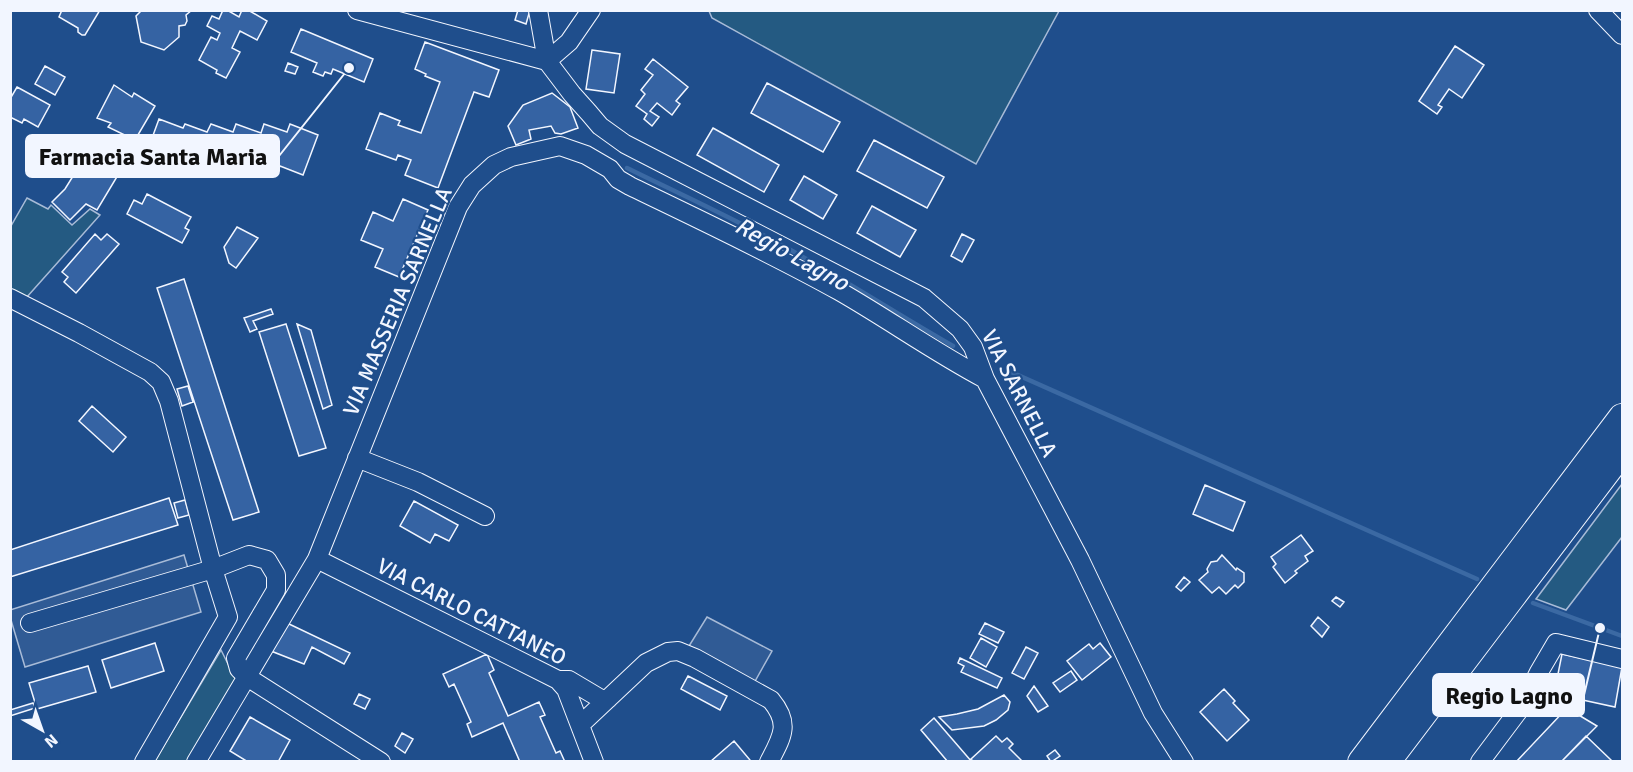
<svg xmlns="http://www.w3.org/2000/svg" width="1633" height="772" font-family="Signika,sans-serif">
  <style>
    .green { fill: #245a82; stroke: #a8bbd7; stroke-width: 1.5 }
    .parking { fill: #305b95; stroke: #a8bbd7; stroke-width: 1.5 }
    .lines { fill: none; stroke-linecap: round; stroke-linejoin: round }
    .stream { stroke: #3b69a3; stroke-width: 4.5 }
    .building { fill: #3563a3; stroke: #f2f6ff; stroke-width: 1.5 }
    .minor-casing { stroke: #f2f6ff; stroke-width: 20 }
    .highway-casing { stroke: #f2f6ff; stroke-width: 28 }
    .minor { stroke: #1f4e8c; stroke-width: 18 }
    .highway { stroke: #1f4e8c; stroke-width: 26 }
    .labels { text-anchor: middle; stroke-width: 4.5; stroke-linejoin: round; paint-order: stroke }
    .street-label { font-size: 22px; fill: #f2f6ff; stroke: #1f4e8c }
    .water-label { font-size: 24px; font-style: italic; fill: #f2f6ff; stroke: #1f4e8c }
    .leader { fill: none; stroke: #f2f6ff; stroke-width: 2 }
    .callout-dot { fill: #f2f6ff; stroke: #1f4e8c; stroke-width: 2 }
    .callout { fill: #f2f6ff; stroke: #f2f6ff; stroke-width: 2 }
    .callout-label { font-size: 24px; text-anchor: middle; font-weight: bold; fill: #111 }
  </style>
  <rect width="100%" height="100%" fill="#1f4e8c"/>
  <path class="green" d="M 709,11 L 1059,11 L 976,164 L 712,18 Z
    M 27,198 L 48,209 L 51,205 L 72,225 L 90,209 L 100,215 L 26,298 L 11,289 L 11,226 Z
    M 1622,484 L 1622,537 L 1566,610 L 1536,599 Z
    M 221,650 L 236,680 L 190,761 L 154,762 Z"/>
  <path class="parking" d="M 184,555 L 201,612 L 25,667 L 11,620 L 10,610 Z
    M 707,617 L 772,651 L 754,683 L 689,646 Z"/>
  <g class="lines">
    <path class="stream" d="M 627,168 C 680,194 735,219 787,248 C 843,279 897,314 953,346
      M 1011,372 L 1477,579
      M 1533,603 L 1622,636"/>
  </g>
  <path class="building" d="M 62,10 L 100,10 L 85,35 L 82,35 L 78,32 L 78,28 L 59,17 Z
    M 142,10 L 192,10 L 186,15 L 187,21 L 185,25 L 179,26 L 179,37 L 164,50 L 141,42 L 136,16 Z
    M 223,10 L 227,10 L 239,17 L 242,10 L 248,10 L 267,21 L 257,40 L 240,31 L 232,48 L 240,52 L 226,78 L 216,73 L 217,70 L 199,60 L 211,37 L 217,40 L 220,33 L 207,26 L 212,16 L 219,19 Z
    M 518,10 L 530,10 L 526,24 L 515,20 Z
    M 301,29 L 373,59 L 364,82 L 333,69 L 331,74 L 325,72 L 323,76 L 313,72 L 317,63 L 291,52 Z
    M 425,42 L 499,70 L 489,97 L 474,92 L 438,188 L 405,175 L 411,160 L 398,155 L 396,160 L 366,149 L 380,113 L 400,121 L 398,125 L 421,133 L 440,82 L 425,76 L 426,74 L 415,69 Z
    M 1455,46 L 1484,65 L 1462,98 L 1449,89 L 1438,105 L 1442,107 L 1437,114 L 1419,101 Z
    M 592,50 L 620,54 L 614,93 L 586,89 Z
    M 653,59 L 688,87 L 676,101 L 680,104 L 672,115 L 657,103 L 650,111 L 659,117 L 652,126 L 644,119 L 647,114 L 636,106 L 645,94 L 641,90 L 653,75 L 645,69 Z
    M 288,63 L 298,67 L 295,74 L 285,71 Z
    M 45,66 L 65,77 L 55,95 L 35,84 Z
    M 767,83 L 840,122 L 823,152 L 751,113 Z
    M 114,85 L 132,97 L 134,93 L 155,106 L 135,140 L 108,127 L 111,123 L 97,118 Z
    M 17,87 L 50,105 L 38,127 L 24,119 L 22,123 L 10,117 L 10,99 Z
    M 552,93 L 570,107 L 578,128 L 561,134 L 555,133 L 551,126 L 529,130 L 531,139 L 516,145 L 508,126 L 523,105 Z
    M 159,119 L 183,128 L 185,124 L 207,132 L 211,124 L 233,132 L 236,124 L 261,133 L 264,124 L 287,132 L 290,124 L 318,135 L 303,175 L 280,166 L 276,175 L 251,168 L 249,175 L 226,166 L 223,174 L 198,168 L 195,174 L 171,165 L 170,170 L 144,160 Z
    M 713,128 L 779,165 L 764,192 L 697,155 Z
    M 874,140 L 944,177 L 927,208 L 857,171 Z
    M 83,160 L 96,167 L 98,164 L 118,175 L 97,210 L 86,204 L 70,220 L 52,202 L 65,189 Z
    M 804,176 L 837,195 L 823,219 L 790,200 Z
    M 147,194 L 191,217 L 185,228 L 189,230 L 182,243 L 127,214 L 134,200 L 142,204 Z
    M 403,199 L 428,210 L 399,277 L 375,267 L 383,249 L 361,240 L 373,212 L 393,221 Z
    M 872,206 L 916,230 L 900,257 L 857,233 Z
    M 237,227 L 258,238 L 236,268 L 229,263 L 224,247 Z
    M 95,234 L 101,240 L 107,234 L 119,244 L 76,293 L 64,282 L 68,277 L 62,272 Z
    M 962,234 L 974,240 L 962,262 L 951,256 Z
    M 184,279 L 259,512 L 233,520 L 157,288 Z
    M 271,309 L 273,314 L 253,321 L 257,329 L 250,332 L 244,318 Z
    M 286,324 L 326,448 L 299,456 L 259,332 Z
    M 297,324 L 311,330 L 332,405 L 323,409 Z
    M 188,386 L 193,402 L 182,406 L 177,389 Z
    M 92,406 L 126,437 L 113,452 L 79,421 Z
    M 1205,485 L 1245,502 L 1233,531 L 1193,514 Z
    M 169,498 L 178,525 L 10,577 L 10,550 Z
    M 185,500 L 189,515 L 178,518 L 174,503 Z
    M 414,501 L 458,525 L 449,541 L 435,534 L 430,543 L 400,526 Z
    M 1301,535 L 1313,551 L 1305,556 L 1308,561 L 1295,571 L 1297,573 L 1285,583 L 1273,567 L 1276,564 L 1271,557 Z
    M 1222,555 L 1236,570 L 1237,568 L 1244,573 L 1244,582 L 1238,588 L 1235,585 L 1226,594 L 1219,587 L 1212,593 L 1199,580 L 1208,572 L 1207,569 L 1211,562 L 1217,561 Z
    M 1184,577 L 1190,582 L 1181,591 L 1176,587 Z
    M 1336,597 L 1344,602 L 1340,607 L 1332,601 Z
    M 1318,617 L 1329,627 L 1322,637 L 1311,626 Z
    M 287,623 L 350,653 L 344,664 L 312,647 L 304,664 L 271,651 Z
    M 985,623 L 1004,632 L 998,643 L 979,634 Z
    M 981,638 L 997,647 L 986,667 L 970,658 Z
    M 155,643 L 164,671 L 111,688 L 102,660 Z
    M 1100,643 L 1111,657 L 1082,680 L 1067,661 L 1089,644 L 1093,649 Z
    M 1026,647 L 1038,653 L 1024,679 L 1012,673 Z
    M 487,654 L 494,670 L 489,673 L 508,716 L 539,702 L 545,715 L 540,717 L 556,753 L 560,751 L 565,762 L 520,762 L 503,723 L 472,737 L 467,724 L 471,722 L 454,684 L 449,687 L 443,674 Z
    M 1562,654 L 1622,667 L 1615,707 L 1541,691 L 1544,677 L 1557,679 Z
    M 960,658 L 1002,678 L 997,688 L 961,672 L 964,666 L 958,663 Z
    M 88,666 L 96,692 L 37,709 L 29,683 Z
    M 1071,671 L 1077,680 L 1060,692 L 1053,683 Z
    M 688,676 L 727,696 L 720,710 L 681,689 Z
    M 1034,686 L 1048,706 L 1038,712 L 1027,696 Z
    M 1224,689 L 1235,701 L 1233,703 L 1249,720 L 1227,741 L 1200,712 Z
    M 359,694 L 370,699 L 365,709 L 354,704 Z
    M 1004,695 L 1010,702 L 1008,710 L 996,720 L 984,726 L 952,730 L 939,717 L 957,714 L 978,709 Z
    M 33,703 L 35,708 L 10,716 L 10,710 Z
    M 1567,708 L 1597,726 L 1561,762 L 1516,762 Z
    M 250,717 L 290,740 L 278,762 L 248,762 L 230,751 Z
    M 934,718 L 972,762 L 948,762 L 921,730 Z
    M 402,733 L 413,739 L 405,753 L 395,746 Z
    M 996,736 L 1002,742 L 1007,738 L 1013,744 L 1009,748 L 1021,760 L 1019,762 L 974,762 L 971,759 Z
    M 1586,736 L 1611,760 L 1609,762 L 1561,762 Z
    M 734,741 L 750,760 L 747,762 L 710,762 Z
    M 1055,750 L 1060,756 L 1051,762 L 1047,756 Z"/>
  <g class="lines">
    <g class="minor-casing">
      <path id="minor" d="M 357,10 L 547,61
        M 538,10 L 547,61 L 572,94 L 589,113 L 600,126 L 625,144 L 924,298 L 960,329 L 973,347 L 985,379 L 1080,560 L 1153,713 L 1184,762
        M 1598,10 L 1622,35
        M 547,61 L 569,42 L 591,10
        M 10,298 L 79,333 L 150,372 L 161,382 L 169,401 L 213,569 L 228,617 L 144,762
        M 357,458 L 418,482 L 485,516
        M 317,559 L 558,680 L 566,689 L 594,762
        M 30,623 L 213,569 L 249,555 L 267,560 L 276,575 L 276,590 L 236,658 L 239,669 L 247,677 L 381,762
        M 558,680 L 569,680 L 601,699 L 608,699
        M 580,725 L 646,663 L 668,652 L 678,651 L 695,658 L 771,700 C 791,724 782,737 769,762
        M 196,762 L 317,559 L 458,207 L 472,185 L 494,165 L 511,157 L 560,146 L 586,155 L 610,169 L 618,179 L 630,186 C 700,220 771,253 839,291 C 888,319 934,352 985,379
        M 1480,762 L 1522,706 L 1539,672 L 1556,643 L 1622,659"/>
    </g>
    <g class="highway-casing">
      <path id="highway" d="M 1361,762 L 1622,417
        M 1387,762 L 1622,452"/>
    </g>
    <use href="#minor" class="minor"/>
    <use href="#highway" class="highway"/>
  </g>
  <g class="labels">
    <g class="street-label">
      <text transform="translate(397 301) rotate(-67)" y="8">VIA MASSERIA SARNELLA</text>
      <text transform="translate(1020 393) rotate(63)" y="8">VIA SARNELLA</text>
      <text transform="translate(472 611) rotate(27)" y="8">VIA CARLO CATTANEO</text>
    </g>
    <g class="water-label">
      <text transform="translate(792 254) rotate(29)" y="8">Regio Lagno</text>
    </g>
  </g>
  <path class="leader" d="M349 68L279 156M1600 628L1584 695"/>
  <g class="callout-dot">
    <circle cx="349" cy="68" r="6"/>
    <circle cx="1600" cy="628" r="6"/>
  </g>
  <g class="callout">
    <rect x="26" y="135" width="253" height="42" rx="6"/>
    <rect x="1433" y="674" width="151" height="42" rx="6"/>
  </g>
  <g class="callout-label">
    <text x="153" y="165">Farmacia Santa Maria</text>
    <text x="1509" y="704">Regio Lagno</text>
  </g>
  <rect width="1633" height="772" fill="none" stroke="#f2f6ff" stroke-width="24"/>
  <g transform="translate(42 730) rotate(140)" stroke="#1f4e8c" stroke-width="4.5" paint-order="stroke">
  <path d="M0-4.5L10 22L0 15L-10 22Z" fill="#f2f6ff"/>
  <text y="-9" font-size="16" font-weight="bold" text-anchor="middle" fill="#f2f6ff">N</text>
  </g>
</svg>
